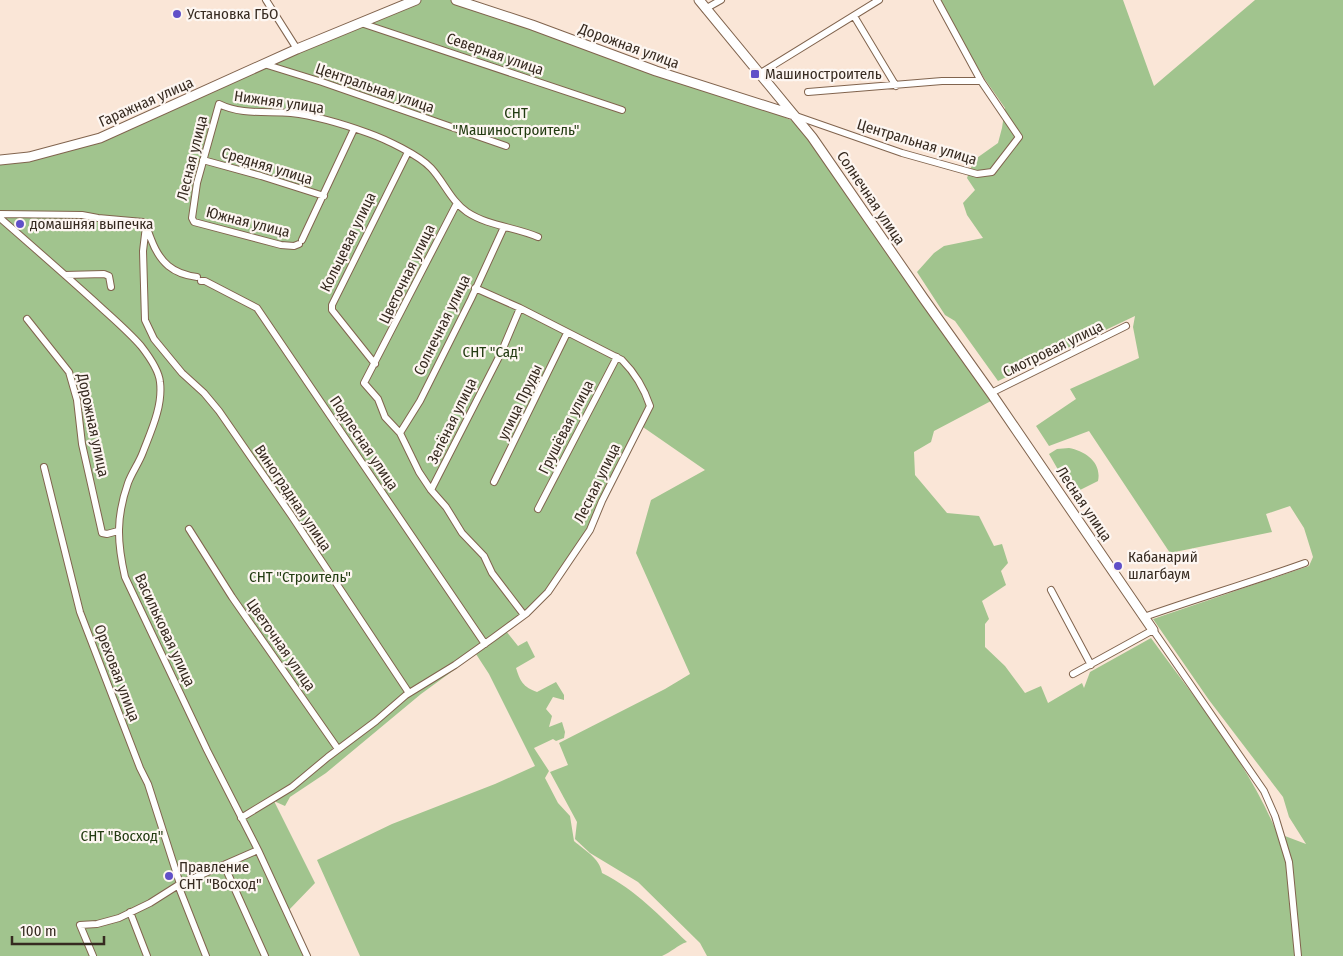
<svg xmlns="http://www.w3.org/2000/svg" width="1343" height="956" font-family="'Fira Sans Condensed',sans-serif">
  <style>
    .green { fill: #a1c48e }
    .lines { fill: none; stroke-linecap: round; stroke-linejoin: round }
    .street-casing { stroke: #81644e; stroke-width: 8 }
    .secondary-casing { stroke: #81644e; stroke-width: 11 }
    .street { stroke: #fff; stroke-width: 6 }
    .secondary { stroke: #fff; stroke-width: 9 }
    .poi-dot { fill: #6050c8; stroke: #fdf6f1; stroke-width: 2 }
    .labels { text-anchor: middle; stroke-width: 4.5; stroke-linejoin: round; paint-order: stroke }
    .poi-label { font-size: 15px; fill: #362a20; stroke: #fdf6f1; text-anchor: start }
    .street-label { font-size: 15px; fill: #362a20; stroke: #fdf6f1 }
    .park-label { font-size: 15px; fill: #223b11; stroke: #fdf6f1 }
  </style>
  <rect width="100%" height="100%" fill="#fae6d7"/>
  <path class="green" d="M 416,0 L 456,0 L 686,85 L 782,116 L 797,123 L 810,140 L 991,401 L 934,431 L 931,442 L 914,452 L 915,475 L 947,513 L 979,516 L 994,546 L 1002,544 L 1008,563 L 1001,571 L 1006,585 L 982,601 L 989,619 L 985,624 L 985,647 L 1005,666 L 1025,693 L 1041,686 L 1048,703 L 1082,683 L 1084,688 L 1090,672 L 1151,638 C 1196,700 1247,761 1277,833 L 1306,844 L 1289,817 L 1283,797 L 1209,700 L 1153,619 L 1309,566 L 1313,557 L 1304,528 L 1290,506 L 1266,514 L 1272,532 L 1170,553 L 1089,431 L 1049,446 L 1036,426 L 1076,399 L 1070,389 L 1139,358 L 1133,327 L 1135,316 L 998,381 L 955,321 L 945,315 L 917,272 L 934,253 L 944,246 L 983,238 L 967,215 L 963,203 L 975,190 L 967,178 L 974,160 L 998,143 L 1002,128 L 1005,108 L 984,78 L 937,0 L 1123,0 L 1154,86 L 1255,0 L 1343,0 L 1343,956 L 707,956 L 700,943 L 638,882 L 590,853 L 575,839 L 577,822 L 550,772 L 568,765 L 559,743 L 665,689 L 690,674 L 636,553 L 651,500 L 705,470 L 640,425 L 590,530 L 565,569 L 527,613 L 406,695 L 273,799 L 315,883 L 287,912 L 307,956 L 0,956 L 0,160 L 100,138 Z
    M 1069,448 C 1085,451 1102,462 1098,481 L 1072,494 L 1049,454 L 1057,449 Z
    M 506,631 L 518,646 L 527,641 L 535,657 L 516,668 C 520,681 523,687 537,692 L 556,682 L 564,695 L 564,700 L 553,697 L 546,709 L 552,716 L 549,727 L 562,722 L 565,732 L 564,738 L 556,741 L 553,739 L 534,748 L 549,771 L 545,778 L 558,803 L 570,816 L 574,841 C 584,850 600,858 602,873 C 636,890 660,916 687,942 C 677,945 672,952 662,956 L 360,956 L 317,860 L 392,824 L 495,784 L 535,766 L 489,674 L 476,654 L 421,694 L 326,773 L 290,797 L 285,806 L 276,802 L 275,800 L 407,696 Z"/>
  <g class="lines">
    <g class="street-casing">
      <path id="street" d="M 266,0 L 297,49
        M 705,9 L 721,0
        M 854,16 L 896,86
        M 361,23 L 622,110
        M 264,64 L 322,82 L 506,146
        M 759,74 L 879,0
        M 808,92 L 942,81 L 981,81
        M 796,116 L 902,153 L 977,174 L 992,172 L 1019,137 L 981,81 L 937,0
        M 203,160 L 261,176 L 324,196
        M 457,203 L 364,383 L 378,399 L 385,417 L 400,433 L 419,472 L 431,490 L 446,507 L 462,533 L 484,556 L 492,573 L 524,615
        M 0,214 L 82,215 L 98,218 L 143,222 C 148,228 148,232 151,239 C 160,263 173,274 197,277
        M 0,218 C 31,245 63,273 94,301 C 110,316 127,330 141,346 C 148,355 159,371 160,382 C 163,406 151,431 143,452 C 139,463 132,472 128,483 C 116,517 117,542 125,577 L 207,750 L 258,850 L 307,956
        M 146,226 L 143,251 L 145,320 L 154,339 L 182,373 L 204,393 L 219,411 L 291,515 L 409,693
        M 302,240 L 354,129
        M 299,244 L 294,246 L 281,245 L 194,222 L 192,218 L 197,183 L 219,104 C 241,115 267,111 291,113 C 317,116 343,124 368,133 C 385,139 419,155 431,168 C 444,182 451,201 467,212 C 488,226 515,227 538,237
        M 65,275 L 104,274 L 109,276 L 111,287
        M 201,281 L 205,281 L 257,308 L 485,644
        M 27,319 L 69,372 L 77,400 L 82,444 L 102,533 L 107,534 L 118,531
        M 375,364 L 332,310 L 332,305 L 408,152
        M 991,393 L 1126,326
        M 400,433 L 420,401 L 471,299 L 504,227
        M 44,467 L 80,612 L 140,768 L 148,784 L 180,884
        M 494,482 L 567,333
        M 431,490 L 501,353 L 520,308
        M 538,509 L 617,357
        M 189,529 L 232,597 L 338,749
        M 1051,590 L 1091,665
        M 1144,617 C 1198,598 1252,582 1305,563
        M 1073,674 L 1153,630 L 1264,791 L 1275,816 L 1289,862 L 1298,956
        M 241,818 L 292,787 L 328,757 L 376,721 L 406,695 L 455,665 L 493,638 L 527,613 L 548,592 L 590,530 L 602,501 L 650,406 C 644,388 636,374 622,360 L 520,308 L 475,288
        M 224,865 L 265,956
        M 178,885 L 206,956
        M 130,912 L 147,956
        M 93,956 L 80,925 L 97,924 L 119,918 L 150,903 L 180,884 L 258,850"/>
    </g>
    <g class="secondary-casing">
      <path id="secondary" d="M 456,0 L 532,25 L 656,71 L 794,115
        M 699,0 L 812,137 L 924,299 L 991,393 L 1153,630
        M 0,160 L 29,157 L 100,138 L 297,49 L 416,0"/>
    </g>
    <use href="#street" class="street"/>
    <use href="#secondary" class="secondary"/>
  </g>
  <g class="poi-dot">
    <circle cx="177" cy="14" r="5"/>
    <rect x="750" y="69" width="10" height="10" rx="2.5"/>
    <circle cx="20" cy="224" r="5"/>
    <circle cx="1118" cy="566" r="5"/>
    <circle cx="169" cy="876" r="5"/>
  </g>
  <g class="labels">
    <g class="poi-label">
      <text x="187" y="19">Установка ГБО</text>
      <text x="765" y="79">Машиностроитель</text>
      <text x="30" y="229">домашняя выпечка</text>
      <text x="1128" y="562">Кабанарий<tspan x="1128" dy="17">шлагбаум</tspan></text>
      <text x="179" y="872">Правление<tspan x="179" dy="17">СНТ "Восход"</tspan></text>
    </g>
    <g class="street-label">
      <text transform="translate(629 46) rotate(20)" y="5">Дорожная улица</text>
      <text transform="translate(495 54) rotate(19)" y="5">Северная улица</text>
      <text transform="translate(375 88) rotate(19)" y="5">Центральная улица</text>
      <text transform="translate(146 102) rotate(-24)" y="5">Гаражная улица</text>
      <text transform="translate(279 102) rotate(8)" y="5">Нижняя улица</text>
      <text transform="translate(917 142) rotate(17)" y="5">Центральная улица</text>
      <text transform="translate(192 158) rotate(-76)" y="5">Лесная улица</text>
      <text transform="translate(267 166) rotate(17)" y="5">Средняя улица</text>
      <text transform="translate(871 198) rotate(56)" y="5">Солнечная улица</text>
      <text transform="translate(248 222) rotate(14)" y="5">Южная улица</text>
      <text transform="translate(348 242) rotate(-64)" y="5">Кольцевая улица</text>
      <text transform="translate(407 274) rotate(-64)" y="5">Цветочная улица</text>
      <text transform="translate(442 325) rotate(-64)" y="5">Солнечная улица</text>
      <text transform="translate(1053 349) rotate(-26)" y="5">Смотровая улица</text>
      <text transform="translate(520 402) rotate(-64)" y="5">улица Пруды</text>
      <text transform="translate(452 421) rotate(-64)" y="5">Зелёная улица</text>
      <text transform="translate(93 425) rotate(78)" y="5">Дорожная улица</text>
      <text transform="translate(566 427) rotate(-63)" y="5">Грушёвая улица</text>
      <text transform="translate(364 443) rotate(56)" y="5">Подлесная улица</text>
      <text transform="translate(597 483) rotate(-64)" y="5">Лесная улица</text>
      <text transform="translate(293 498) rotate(56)" y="5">Виноградная улица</text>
      <text transform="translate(1084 504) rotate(56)" y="5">Лесная улица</text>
      <text transform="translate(165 630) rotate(65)" y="5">Васильковая улица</text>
      <text transform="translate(281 645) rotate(55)" y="5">Цветочная улица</text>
      <text transform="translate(117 673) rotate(69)" y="5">Ореховая улица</text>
    </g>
    <g class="park-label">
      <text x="516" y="118">СНТ<tspan x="516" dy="17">"Машиностроитель"</tspan></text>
      <text x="493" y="357">СНТ "Сад"</text>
      <text x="300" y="582">СНТ "Строитель"</text>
      <text x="122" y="841">СНТ "Восход"</text>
    </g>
  </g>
  <path d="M12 936v8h92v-8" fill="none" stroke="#362a20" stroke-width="2.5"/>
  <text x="20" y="936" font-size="15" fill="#362a20" stroke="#fdf6f1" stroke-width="4" paint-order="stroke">100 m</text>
</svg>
